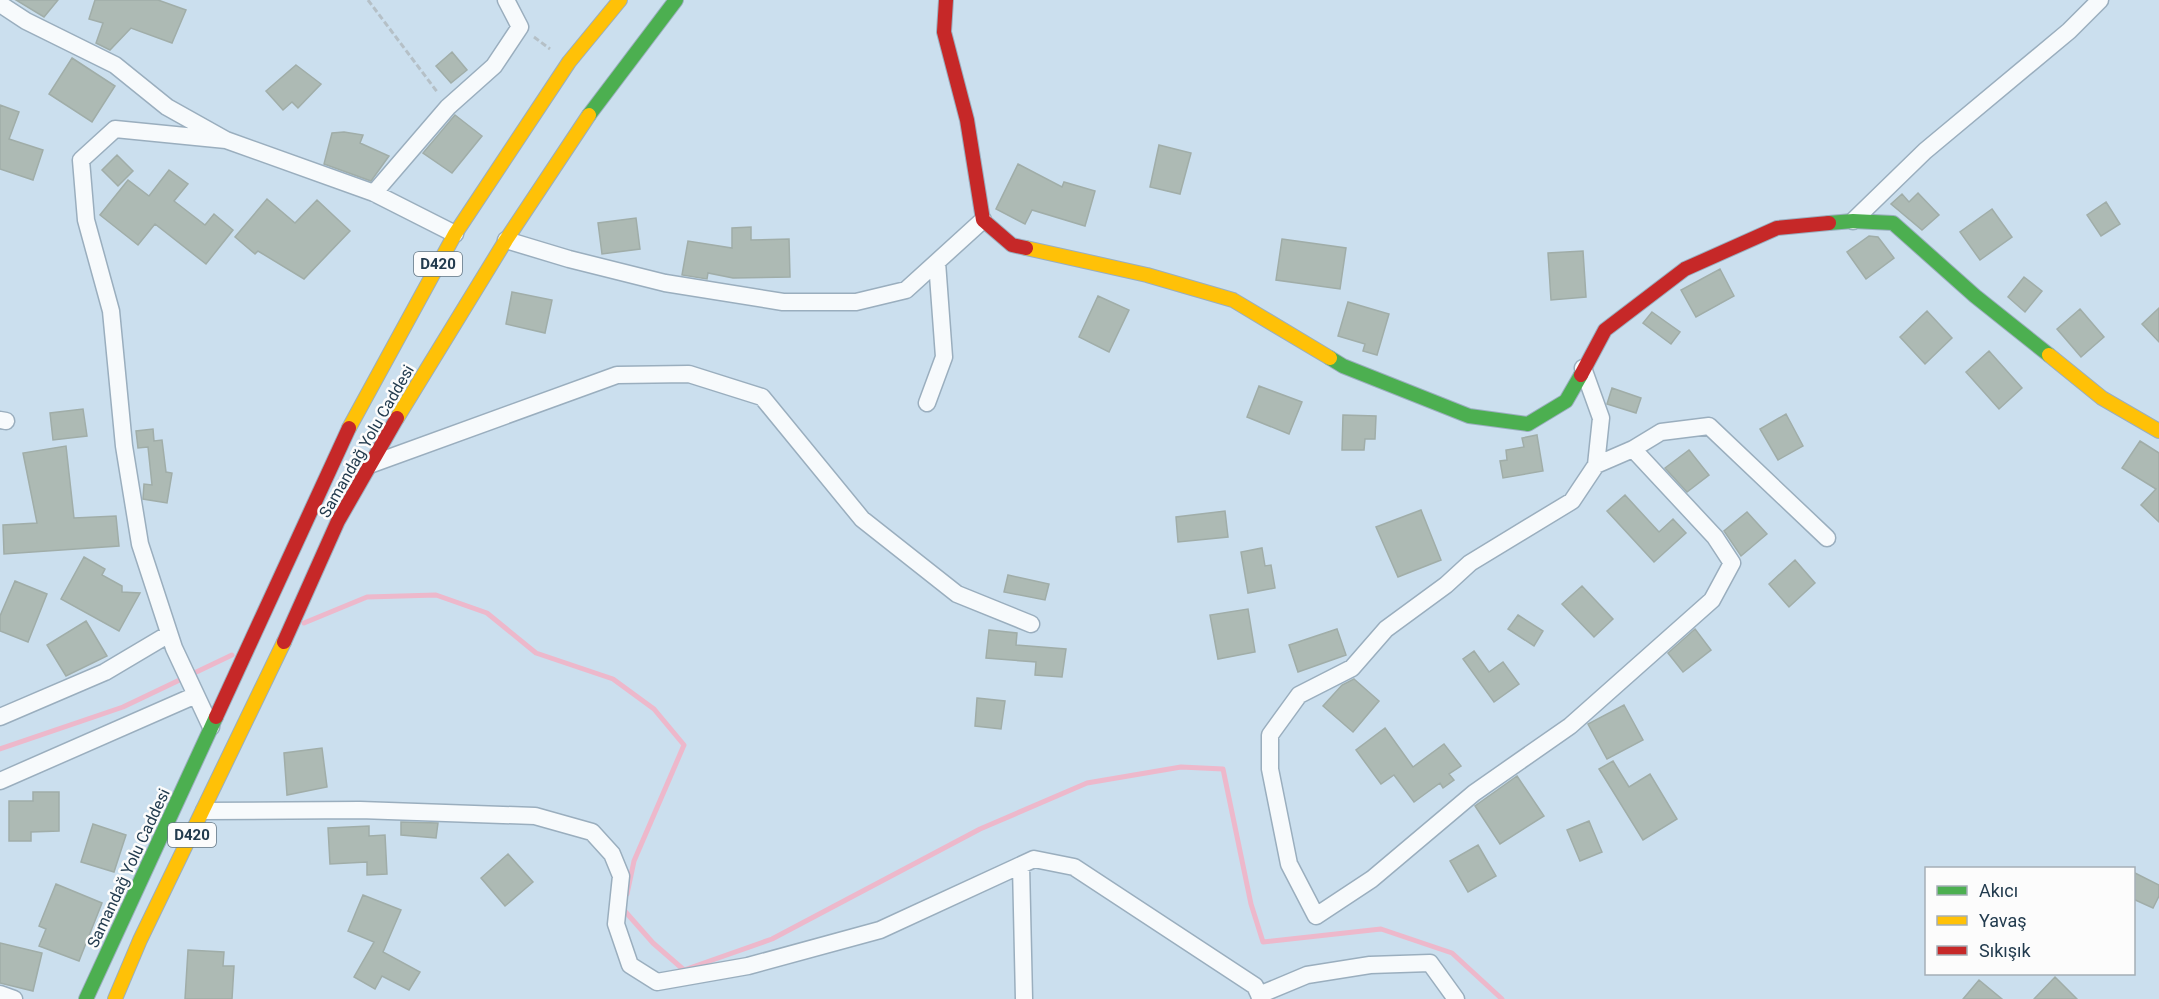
<svg xmlns="http://www.w3.org/2000/svg" width="2159" height="999" font-family="Roboto,sans-serif">
  <style>
    .lines { fill: none; stroke-linecap: round; stroke-linejoin: round }
    .stream { stroke: #edb8cb; stroke-width: 5 }
    .building { fill: #adbab4; stroke: #a0ada8; stroke-width: 1.5 }
    .street-casing { stroke: #9aaebe; stroke-width: 19 }
    .fast-casing { stroke: #9aaebe; stroke-width: 16 }
    .slow-casing { stroke: #9aaebe; stroke-width: 16 }
    .jam-casing { stroke: #9aaebe; stroke-width: 16 }
    .path { stroke: #b5c0c7; stroke-width: 3; stroke-dasharray: 6 3; stroke-linecap: butt }
    .street { stroke: #f7fafc; stroke-width: 16 }
    .fast { stroke: #4caf50; stroke-width: 14 }
    .slow { stroke: #ffc107; stroke-width: 14 }
    .jam { stroke: #c62828; stroke-width: 14 }
    .labels { text-anchor: middle; stroke-width: 5; stroke-linejoin: round; paint-order: stroke }
    .shield { fill: #fcfcfc; stroke: #637582; stroke-width: 1.5 }
    .shield-label { font-size: 15px; font-weight: bold; fill: #223b4e }
    .street-label { font-size: 16px; fill: #223b4e; stroke: #fcfcfc }
  </style>
  <rect width="100%" height="100%" fill="#cbdfee"/>
  <g class="lines">
    <path class="stream" d="M 304,623 L 367,597 L 436,595 L 487,613 L 536,653 L 613,679 L 654,709 L 684,745 L 634,861 L 627,894
      M 0,749 L 123,707 L 232,655
      M 623,909 L 653,943 L 684,970 L 772,939 L 980,829 L 1087,783 L 1181,767 L 1223,769 L 1251,904 L 1263,942 L 1381,929 L 1452,953 L 1502,999"/>
  </g>
  <path class="building" d="M 16,0 L 58,0 L 44,17 Z
    M 95,0 L 158,0 L 186,10 L 172,43 L 131,28 L 110,50 L 96,43 L 103,23 L 89,19 Z
    M 452,52 L 467,70 L 451,83 L 436,66 Z
    M 72,58 L 115,86 L 92,122 L 49,94 Z
    M 296,65 L 321,84 L 298,108 L 292,102 L 283,110 L 266,91 Z
    M 0,105 L 19,112 L 9,139 L 43,150 L 33,180 L 0,169 Z
    M 455,115 L 482,136 L 452,173 L 423,153 Z
    M 344,132 L 363,135 L 360,143 L 389,156 L 371,181 L 324,164 L 332,133 Z
    M 1159,145 L 1191,153 L 1180,194 L 1150,187 Z
    M 117,155 L 133,171 L 118,186 L 102,170 Z
    M 1018,164 L 1062,187 L 1064,182 L 1095,191 L 1085,226 L 1032,210 L 1025,224 L 996,209 Z
    M 169,170 L 188,184 L 174,201 L 205,225 L 214,214 L 233,230 L 206,264 L 155,224 L 138,245 L 100,215 L 128,180 L 149,196 Z
    M 1918,193 L 1939,215 L 1922,230 L 1891,204 L 1902,194 L 1909,202 Z
    M 267,199 L 295,223 L 317,200 L 350,231 L 304,279 L 258,251 L 255,254 L 235,237 Z
    M 2106,202 L 2120,224 L 2101,236 L 2087,215 Z
    M 1992,209 L 2012,237 L 1980,260 L 1960,232 Z
    M 636,218 L 640,249 L 602,254 L 598,223 Z
    M 751,227 L 751,240 L 789,239 L 790,277 L 733,278 L 708,273 L 707,279 L 682,275 L 688,241 L 732,248 L 732,228 Z
    M 1869,236 L 1878,237 L 1894,258 L 1866,279 L 1847,252 Z
    M 1282,239 L 1346,248 L 1340,289 L 1276,280 Z
    M 1583,251 L 1586,297 L 1551,300 L 1548,253 Z
    M 1720,269 L 1734,296 L 1696,317 L 1681,290 Z
    M 2024,277 L 2042,291 L 2025,312 L 2008,297 Z
    M 512,292 L 552,300 L 545,333 L 506,324 Z
    M 1098,296 L 1129,310 L 1109,352 L 1079,337 Z
    M 1348,302 L 1389,314 L 1377,355 L 1363,351 L 1365,344 L 1338,336 Z
    M 2159,308 L 2159,342 L 2142,324 Z
    M 2080,309 L 2104,337 L 2081,357 L 2057,329 Z
    M 1927,311 L 1952,338 L 1925,364 L 1900,337 Z
    M 1652,312 L 1680,332 L 1671,344 L 1643,323 Z
    M 1989,351 L 2022,388 L 1999,409 L 1966,372 Z
    M 1259,386 L 1302,402 L 1289,434 L 1247,417 Z
    M 1612,388 L 1641,398 L 1636,413 L 1607,404 Z
    M 83,409 L 87,436 L 53,440 L 50,413 Z
    M 1786,414 L 1803,446 L 1778,460 L 1760,429 Z
    M 1343,415 L 1376,416 L 1375,439 L 1365,439 L 1364,450 L 1342,450 Z
    M 153,429 L 154,441 L 162,440 L 166,472 L 172,473 L 167,503 L 143,499 L 144,484 L 152,485 L 148,447 L 138,448 L 136,431 Z
    M 1537,435 L 1543,471 L 1503,478 L 1500,461 L 1507,460 L 1506,450 L 1524,447 L 1522,438 Z
    M 2140,441 L 2159,453 L 2159,522 L 2141,505 L 2156,489 L 2122,468 Z
    M 66,446 L 74,518 L 116,516 L 119,546 L 4,554 L 3,525 L 37,523 L 23,453 Z
    M 1689,450 L 1709,475 L 1687,492 L 1665,468 Z
    M 1625,495 L 1659,532 L 1673,519 L 1686,533 L 1654,562 L 1607,511 Z
    M 1421,510 L 1441,560 L 1398,577 L 1376,527 Z
    M 1225,511 L 1228,537 L 1178,542 L 1176,517 Z
    M 1747,512 L 1767,534 L 1741,556 L 1724,531 Z
    M 1262,548 L 1265,566 L 1271,565 L 1275,588 L 1248,593 L 1241,552 Z
    M 84,557 L 105,569 L 102,575 L 122,586 L 122,592 L 140,593 L 119,631 L 61,599 Z
    M 1795,560 L 1815,583 L 1789,607 L 1769,584 Z
    M 1008,575 L 1049,584 L 1045,600 L 1004,592 Z
    M 15,581 L 47,594 L 28,642 L 0,631 L 0,616 Z
    M 1582,586 L 1613,619 L 1594,637 L 1562,604 Z
    M 1248,609 L 1255,652 L 1218,659 L 1210,615 Z
    M 1518,615 L 1543,631 L 1534,646 L 1508,629 Z
    M 86,621 L 107,656 L 66,676 L 47,645 Z
    M 1337,629 L 1346,655 L 1298,672 L 1289,645 Z
    M 1695,629 L 1711,650 L 1683,672 L 1668,653 Z
    M 989,630 L 1017,633 L 1016,645 L 1066,649 L 1062,677 L 1035,675 L 1036,662 L 986,658 Z
    M 1474,651 L 1489,672 L 1503,662 L 1519,684 L 1494,702 L 1463,659 Z
    M 1354,679 L 1379,701 L 1353,732 L 1323,706 L 1342,685 Z
    M 977,698 L 1005,701 L 1001,729 L 975,726 Z
    M 1624,705 L 1643,740 L 1607,759 L 1588,724 Z
    M 1385,728 L 1413,767 L 1444,744 L 1461,766 L 1449,774 L 1454,780 L 1443,788 L 1440,783 L 1414,802 L 1394,775 L 1381,784 L 1356,750 Z
    M 322,748 L 327,787 L 287,795 L 284,753 Z
    M 1613,761 L 1629,787 L 1650,774 L 1677,819 L 1643,840 L 1599,769 Z
    M 1517,776 L 1544,816 L 1500,844 L 1475,806 Z
    M 33,792 L 59,792 L 59,831 L 31,832 L 31,841 L 9,841 L 9,801 L 33,801 Z
    M 1589,821 L 1602,852 L 1580,861 L 1567,830 Z
    M 401,822 L 438,823 L 436,838 L 401,835 Z
    M 93,824 L 126,835 L 114,872 L 81,862 Z
    M 369,826 L 369,836 L 385,835 L 387,874 L 367,875 L 367,862 L 330,864 L 328,828 Z
    M 1478,845 L 1496,876 L 1468,892 L 1450,861 Z
    M 508,854 L 533,882 L 505,906 L 481,878 Z
    M 2133,872 L 2159,885 L 2159,896 L 2153,908 L 2133,899 Z
    M 56,884 L 102,903 L 79,961 L 39,946 L 46,929 L 39,926 Z
    M 363,895 L 401,910 L 383,952 L 420,972 L 409,990 L 382,976 L 375,989 L 354,977 L 374,942 L 348,931 Z
    M 0,943 L 42,953 L 33,991 L 0,983 Z
    M 188,950 L 224,952 L 223,966 L 234,966 L 232,999 L 185,999 Z
    M 2055,977 L 2077,999 L 2034,999 Z
    M 1979,980 L 2002,999 L 1963,999 Z"/>
  <g class="lines">
    <g class="street-casing">
      <path id="street" d="M 0,4 L 26,21 L 115,65 L 167,107 L 226,140 L 374,193 L 455,234
        M 374,193 L 448,107 L 494,66 L 520,27 L 506,0
        M 1853,221 L 1925,151 L 2069,31 L 2100,0
        M 506,240 L 569,259 L 665,283 L 783,302 L 856,302 L 906,290 L 983,220
        M 1583,368 L 1601,418 L 1596,465 L 1572,501 L 1470,563 L 1446,585 L 1386,629 L 1352,668 L 1299,695 L 1270,735 L 1270,769 L 1289,864 L 1316,916 L 1372,879 L 1474,793 L 1570,726 L 1712,600 L 1732,563 L 1715,537 L 1633,449 L 1596,465
        M 927,403 L 944,357 L 937,262
        M 0,420 L 6,421
        M 1633,449 L 1661,432 L 1709,426 L 1827,538
        M 372,464 L 617,375 L 689,374 L 762,397 L 862,519 L 957,594 L 1031,624
        M 0,717 L 105,672 L 169,634
        M 211,727 L 174,648 L 140,544 L 124,446 L 111,311 L 86,220 L 81,160 L 115,129 L 226,140
        M 0,781 L 196,695
        M 204,811 L 360,810 L 535,816 L 592,832 L 612,854 L 621,876 L 616,924 L 630,965 L 657,982 L 748,966 L 880,930 L 1034,859 L 1074,867 L 1255,986 L 1261,999
        M 1021,865 L 1024,999
        M 0,994 L 14,999
        M 1259,995 L 1307,975 L 1370,965 L 1430,963 L 1456,999"/>
    </g>
    <g class="fast-casing">
      <path id="fast" d="M 589,115 L 676,0
        M 1829,223 L 1853,221 L 1893,223 L 1975,296 L 2049,355
        M 1330,358 L 1343,366 L 1469,416 L 1528,424 L 1566,401 L 1581,375
        M 86,999 L 216,717"/>
    </g>
    <g class="slow-casing">
      <path id="slow" d="M 1026,248 L 1147,275 L 1233,300 L 1330,358
        M 2049,355 L 2102,398 L 2159,431
        M 397,418 L 506,240 L 589,115
        M 349,428 L 455,234 L 569,62 L 620,0
        M 115,999 L 140,940 L 284,642"/>
    </g>
    <g class="jam-casing">
      <path id="jam" d="M 946,0 L 944,32 L 967,120 L 983,220 L 1012,245 L 1026,248
        M 1581,375 L 1605,330 L 1685,269 L 1777,228 L 1829,223
        M 284,642 L 338,521 L 397,418
        M 216,717 L 349,428"/>
    </g>
    <path class="path" d="M 368,0 L 438,93
      M 534,37 L 550,49"/>
    <use href="#street" class="street"/>
    <use href="#fast" class="fast"/>
    <use href="#slow" class="slow"/>
    <use href="#jam" class="jam"/>
  </g>
  <g class="labels">
    <g class="shield">
      <rect x="414" y="252" width="48" height="24" rx="4.5"/>
      <rect x="168" y="823" width="48" height="24" rx="4.5"/>
    </g>
    <g class="shield-label">
      <text x="438" y="269">D420</text>
      <text x="192" y="840">D420</text>
    </g>
    <g class="street-label">
      <text transform="translate(366 441) rotate(-60)" y="6">Samandağ Yolu Caddesi</text>
      <text transform="translate(128 868) rotate(-65)" y="6">Samandağ Yolu Caddesi</text>
    </g>
  </g>
  <rect x="1925" y="867" width="210" height="108" fill="#fcfcfc" stroke="#a5afb6" stroke-width="1.5"/>
  <rect x="1937" y="886" width="30" height="9" fill="#4caf50" stroke="#a5afb6" stroke-width="1.5"/>
  <text x="1979" y="897" font-size="18" fill="#223b4e">Akıcı</text>
  <rect x="1937" y="916" width="30" height="9" fill="#ffc107" stroke="#a5afb6" stroke-width="1.5"/>
  <text x="1979" y="927" font-size="18" fill="#223b4e">Yavaş</text>
  <rect x="1937" y="946" width="30" height="9" fill="#c62828" stroke="#a5afb6" stroke-width="1.5"/>
  <text x="1979" y="957" font-size="18" fill="#223b4e">Sıkışık</text>
</svg>
